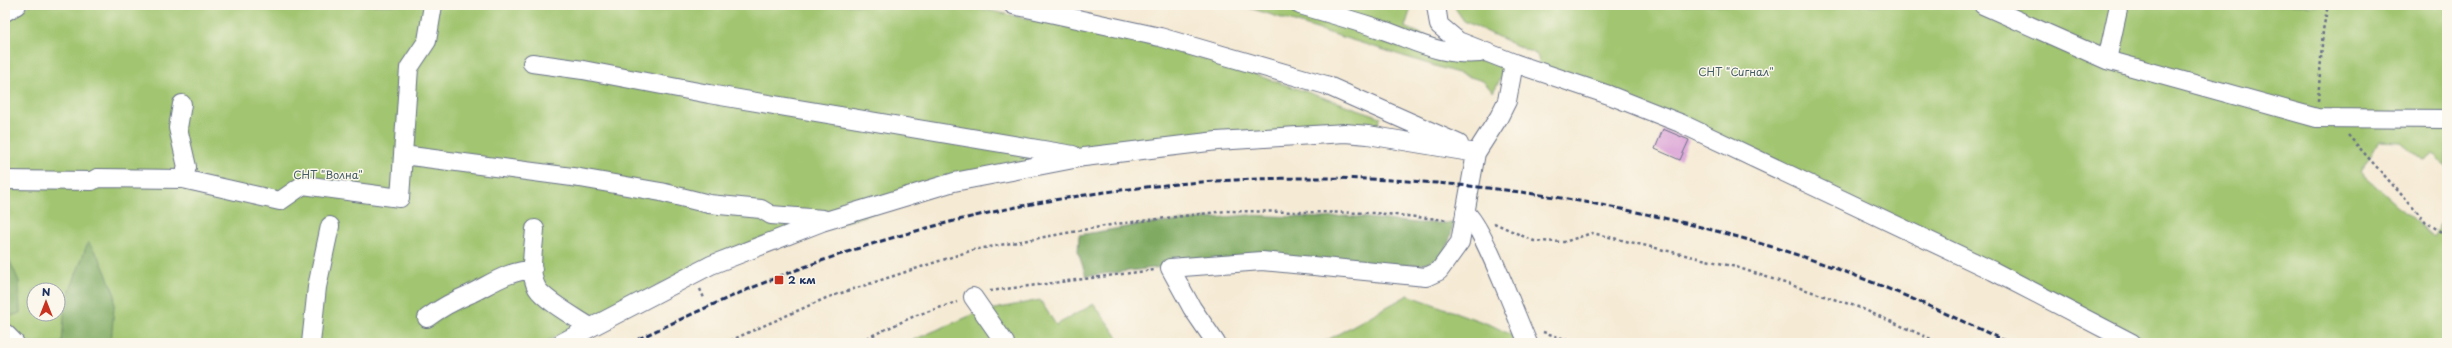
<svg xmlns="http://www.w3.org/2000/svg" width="2452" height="348" font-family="'Playpen Sans',sans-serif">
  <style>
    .green { fill: #a1c56f; stroke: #5e7a66; fill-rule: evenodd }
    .forest { fill: #80aa62; stroke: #4e6c60 }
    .building { fill: #d99cd5 }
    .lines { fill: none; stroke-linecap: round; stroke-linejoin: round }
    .minor-casing { stroke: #677087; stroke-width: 20 }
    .path { stroke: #677087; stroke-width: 2.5; stroke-dasharray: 3 3; stroke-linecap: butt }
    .minor { stroke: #fff; stroke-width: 18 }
    .rail { stroke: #1b2f5e; stroke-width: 3; stroke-dasharray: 6 3; stroke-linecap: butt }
    .poi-dot { fill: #c8321e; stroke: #fbf7ec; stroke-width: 1.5 }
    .labels { text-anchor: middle; stroke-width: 3; stroke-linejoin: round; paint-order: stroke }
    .park-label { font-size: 11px; fill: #435c63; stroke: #fbf7ec }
    .poi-label { font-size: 11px; font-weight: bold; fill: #1b2f5e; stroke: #fbf7ec; text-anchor: start }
  </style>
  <rect width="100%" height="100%" fill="#fbf7ec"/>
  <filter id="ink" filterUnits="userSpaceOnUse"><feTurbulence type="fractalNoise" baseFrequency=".025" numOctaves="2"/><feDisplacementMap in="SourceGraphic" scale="8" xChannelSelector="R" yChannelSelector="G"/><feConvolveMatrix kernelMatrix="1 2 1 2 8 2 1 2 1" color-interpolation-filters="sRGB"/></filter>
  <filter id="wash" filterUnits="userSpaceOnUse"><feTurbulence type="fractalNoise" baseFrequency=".012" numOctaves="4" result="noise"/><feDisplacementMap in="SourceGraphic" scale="16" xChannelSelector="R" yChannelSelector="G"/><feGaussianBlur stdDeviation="0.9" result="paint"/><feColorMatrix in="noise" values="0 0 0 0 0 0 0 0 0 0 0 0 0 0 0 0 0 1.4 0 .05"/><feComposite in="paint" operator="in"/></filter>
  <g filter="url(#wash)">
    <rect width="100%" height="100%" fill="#f5ead4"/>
    <path class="green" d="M 29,5 L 962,5 L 1139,41 L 1227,65 L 1381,117 L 1375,131 L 1033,161 L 669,280 L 544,343 L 5,343 L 5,20 ZM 34,290 L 58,290 L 58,314 L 34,314 Z
      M 1240,5 L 1412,5 L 1405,27 L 1506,69 L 1493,92 L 1483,81 Z
      M 1453,5 L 2447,5 L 2447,167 L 2433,154 L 2424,161 L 2401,142 L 2379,141 L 2360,172 L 2433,237 L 2447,213 L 2447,343 L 2144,343 L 2110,324 L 1540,65 L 1537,55 L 1464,21 Z
      M 1408,295 L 1491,325 L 1528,343 L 1322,343 Z
      M 1040,300 L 1056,325 L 1094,304 L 1122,343 L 906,343 L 979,312 Z"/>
    <path class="forest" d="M 1248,215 L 1323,218 L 1346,216 L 1417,223 L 1454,223 C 1445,253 1450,258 1418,265 L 1205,262 L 1086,276 L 1078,252 L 1079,235 L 1138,225 Z
      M 88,242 L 100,259 L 115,295 L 111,343 L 62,343 L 65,304 Z
      M 5,251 L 19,281 L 20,313 L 5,318 Z"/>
    <g id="blocks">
      <path class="building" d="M 1663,129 L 1689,140 L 1680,160 L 1655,149 Z"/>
    </g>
  </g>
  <g filter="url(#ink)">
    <use href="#blocks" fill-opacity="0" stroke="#677087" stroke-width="1"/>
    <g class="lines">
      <g class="minor-casing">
        <path id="minor" d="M 1013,5 L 1160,37 L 1326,85 L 1459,144
          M 1300,5 C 1328,13 1355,21 1383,30 C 1418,42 1440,56 1480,53
          M 1983,5 L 2107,60 L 2317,118 L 2447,119
          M 5,12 L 17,5
          M 2107,60 L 2119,5
          M 532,63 L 583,70 L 709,94 L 1073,155
          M 1514,63 L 1609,95 L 1680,123 L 1993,271 L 2132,343
          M 182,104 L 178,128 L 187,167 L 183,179
          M 403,155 L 580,178 L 661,192 L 709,204 L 761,209 L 771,215 L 823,219
          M 5,180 L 92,181 L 97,178 L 183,179 L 280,201 L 303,185 L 400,198 L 409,68 L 427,41 L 433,5
          M 1465,212 C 1483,225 1516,317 1528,343
          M 535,229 C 534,246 528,272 537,288 C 544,300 578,319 590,327
          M 973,297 L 1005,343
          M 427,318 C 442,307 453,301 470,294 C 491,284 509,270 533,270
          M 5,333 L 15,343
          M 311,343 L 317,287 L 330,226
          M 561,343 L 711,265 L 822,222 L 954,182 L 1084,157 L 1217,141 L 1345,133 L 1368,135 L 1476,153
          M 1216,343 L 1192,308 L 1170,268 L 1262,261 L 1426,277 L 1439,271 L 1460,242 L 1476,153 L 1499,117 L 1507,101 L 1514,63 L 1458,41 L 1439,25 L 1436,5"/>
      </g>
      <path class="path" d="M 2318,101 L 2323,30 L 2328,5
        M 2348,135 L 2426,222 L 2447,236
        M 1494,223 L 1534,241 L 1564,242 L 1592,233 L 1736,267 L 1858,307 L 1940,343
        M 700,289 L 704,298
        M 990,291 L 1154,270
        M 1543,332 L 1577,343
        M 725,343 L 826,298 L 973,250 L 1116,224 L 1226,211 L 1375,213 L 1448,220
        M 856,343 L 917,315 L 957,302"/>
      <use href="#minor" class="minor"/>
      <path class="rail" d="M 630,343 C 693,313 756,284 821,261 C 1125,153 1462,153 1769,246 C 1852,271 1932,306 2009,343"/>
    </g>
  </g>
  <rect class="poi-dot" x="774" y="275" width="10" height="10" rx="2"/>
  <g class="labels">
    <g class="park-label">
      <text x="1736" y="76">СНТ "Сигнал"</text>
      <text x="328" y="179">СНТ "Волна"</text>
    </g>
    <g class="poi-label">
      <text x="788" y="284">2 км</text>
    </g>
  </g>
  <rect width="2452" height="348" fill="none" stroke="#fbf7ec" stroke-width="20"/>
  <g transform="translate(46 302)"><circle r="19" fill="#fbf7ec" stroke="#a1a7b3"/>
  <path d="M0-3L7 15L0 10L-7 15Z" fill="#c8321e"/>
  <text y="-6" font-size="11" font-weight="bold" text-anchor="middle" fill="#1b2f5e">N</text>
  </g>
</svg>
